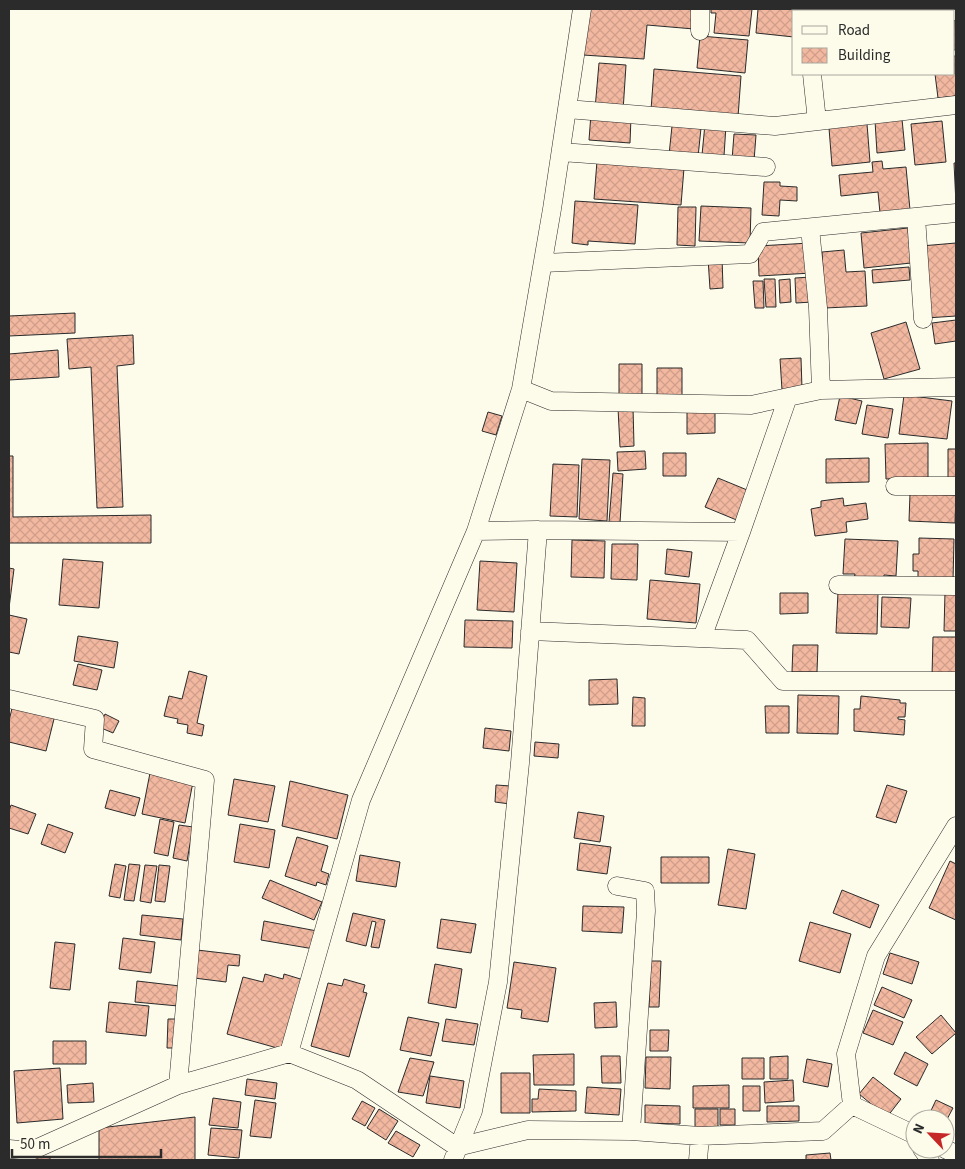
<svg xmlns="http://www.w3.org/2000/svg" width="965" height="1169" font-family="'Source Sans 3',sans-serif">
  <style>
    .building { fill: url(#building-cross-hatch); stroke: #2b2b2b }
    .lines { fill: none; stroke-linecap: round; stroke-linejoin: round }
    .minor-casing { stroke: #2b2b2b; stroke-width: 19 }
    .minor { stroke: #fdfbea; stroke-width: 18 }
  </style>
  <defs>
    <pattern id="building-cross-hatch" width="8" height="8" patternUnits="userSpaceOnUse" patternTransform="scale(1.25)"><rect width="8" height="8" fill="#f2b8a0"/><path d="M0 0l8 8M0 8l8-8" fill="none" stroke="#d09e8a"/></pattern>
  </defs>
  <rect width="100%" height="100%" fill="#fdfbea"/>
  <path class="building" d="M 587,9 L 696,9 L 694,29 L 647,25 L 644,59 L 583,55 Z
    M 711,9 L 752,9 L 749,36 L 714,33 L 716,13 L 711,13 Z
    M 758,9 L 802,9 L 802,11 L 794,11 L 794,37 L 756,33 Z
    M 955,20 L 956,50 L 954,50 L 954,21 Z
    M 700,36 L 748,40 L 745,73 L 697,68 Z
    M 954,56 L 956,56 L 956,96 L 938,98 L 935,74 L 954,74 Z
    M 599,63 L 626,65 L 623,111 L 595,109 Z
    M 654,69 L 741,76 L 738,117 L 651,110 Z
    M 591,114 L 631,117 L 630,143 L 589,140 Z
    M 902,119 L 905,150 L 877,153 L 875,121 Z
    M 942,121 L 946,162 L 915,165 L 911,124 Z
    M 705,124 L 726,125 L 724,156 L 702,155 Z
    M 867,124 L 870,162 L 832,166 L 829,128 Z
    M 672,126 L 701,128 L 698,157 L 669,155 Z
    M 734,134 L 756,135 L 754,161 L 732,160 Z
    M 597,161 L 684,168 L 681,205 L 594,199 Z
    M 882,161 L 883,169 L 906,167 L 910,210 L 880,213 L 878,192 L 841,196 L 839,175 L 873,172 L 872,162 Z
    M 954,163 L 956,163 L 956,204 Z
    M 764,182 L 780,182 L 780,186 L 797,187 L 797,201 L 780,200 L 779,216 L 762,215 Z
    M 575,201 L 638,205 L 635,244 L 588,241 L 588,245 L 572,243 Z
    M 701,206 L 751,208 L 750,243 L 699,241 Z
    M 678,207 L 696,207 L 695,246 L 677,245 Z
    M 908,228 L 911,263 L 864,268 L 861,233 Z
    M 810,243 L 812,273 L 759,276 L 758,246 Z
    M 956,243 L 956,316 L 926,318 L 921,246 Z
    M 844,250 L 846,272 L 865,271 L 867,306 L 825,308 L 822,252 Z
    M 722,257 L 723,288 L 710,289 L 708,258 Z
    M 909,267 L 910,280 L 873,283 L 872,270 Z
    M 811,277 L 812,302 L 796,303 L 795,278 Z
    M 764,279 L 775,279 L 776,307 L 766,307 Z
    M 790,279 L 791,302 L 780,303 L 779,280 Z
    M 753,281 L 763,281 L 764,308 L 755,308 Z
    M 75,313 L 75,333 L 9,336 L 9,316 Z
    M 956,320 L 956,341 L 935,344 L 932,323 Z
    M 906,322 L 920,369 L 884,379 L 871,333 Z
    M 133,335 L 134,364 L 117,366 L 123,507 L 97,508 L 91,367 L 69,369 L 67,339 Z
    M 58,350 L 59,377 L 9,380 L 9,354 Z
    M 801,358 L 802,389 L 782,390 L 780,359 Z
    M 619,364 L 642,364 L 642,398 L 619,398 Z
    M 657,368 L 682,368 L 682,400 L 657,400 Z
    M 904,395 L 952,401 L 947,439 L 899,434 Z
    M 840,396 L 862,401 L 856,424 L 835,420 Z
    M 867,405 L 893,409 L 888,438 L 862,434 Z
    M 633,407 L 634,446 L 620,447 L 618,408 Z
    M 715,410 L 715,433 L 687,434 L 687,411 Z
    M 488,412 L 502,416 L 496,435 L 482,431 Z
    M 928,443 L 928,478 L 886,479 L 885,444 Z
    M 948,449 L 956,449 L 956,479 L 948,479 Z
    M 645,451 L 646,469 L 618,471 L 617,452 Z
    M 663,453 L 686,453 L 686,476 L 663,476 Z
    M 9,456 L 13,456 L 13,517 L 151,515 L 151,543 L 9,543 Z
    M 869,458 L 869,482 L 826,483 L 826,459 Z
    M 582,459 L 610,460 L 607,521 L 579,519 Z
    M 553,464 L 579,465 L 577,517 L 550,516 Z
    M 613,473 L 623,474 L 620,523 L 609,522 Z
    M 718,478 L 752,492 L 739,521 L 705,507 Z
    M 910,494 L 956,495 L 955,523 L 909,521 Z
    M 843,498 L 844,506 L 866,503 L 868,519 L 846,522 L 847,532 L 815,536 L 811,509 L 821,507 L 821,501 Z
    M 919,538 L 954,539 L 953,581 L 918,580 L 918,571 L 913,571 L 913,554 L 919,554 Z
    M 845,539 L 898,541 L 896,576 L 884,575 L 884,580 L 854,579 L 855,574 L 843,574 Z
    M 572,540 L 605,541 L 604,578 L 571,577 Z
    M 612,544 L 638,544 L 637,580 L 611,579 Z
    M 667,549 L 692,552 L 689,577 L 665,574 Z
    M 63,559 L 103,562 L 99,608 L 59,605 Z
    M 480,561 L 517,563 L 514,612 L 477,610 Z
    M 9,568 L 14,569 L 9,608 Z
    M 650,580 L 700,584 L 696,623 L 647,619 Z
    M 838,592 L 878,593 L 877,634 L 836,633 Z
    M 945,592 L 956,592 L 956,631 L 944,631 Z
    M 780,593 L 808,593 L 808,613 L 780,614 Z
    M 882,597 L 911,598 L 909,628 L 881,627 Z
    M 9,615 L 27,619 L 19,654 L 9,652 Z
    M 465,620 L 513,621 L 512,648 L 464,647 Z
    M 78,636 L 118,642 L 114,668 L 74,661 Z
    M 933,637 L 956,637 L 956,676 L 932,676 Z
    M 793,645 L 818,645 L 817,672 L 792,672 Z
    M 78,664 L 102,670 L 97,690 L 73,685 Z
    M 189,671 L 207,676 L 197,723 L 204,725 L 202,736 L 187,733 L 188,725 L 177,723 L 178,719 L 164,716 L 169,696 L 182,699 Z
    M 617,679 L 618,704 L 589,705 L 589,680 Z
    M 798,695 L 839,696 L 838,734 L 797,733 Z
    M 861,696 L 900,700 L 900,703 L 906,703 L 905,717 L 898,717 L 898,719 L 905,720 L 904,735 L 854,731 L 854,709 L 860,709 Z
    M 633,697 L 645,698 L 645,726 L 632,726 Z
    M 13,704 L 55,715 L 46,751 L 9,742 L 9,721 Z
    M 765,706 L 789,706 L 789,733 L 766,733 Z
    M 105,714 L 119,721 L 113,733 L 99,727 Z
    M 485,728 L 511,731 L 509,751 L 483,748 Z
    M 535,742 L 559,744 L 558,758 L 534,756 Z
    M 150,773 L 193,782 L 185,823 L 142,814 Z
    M 234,779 L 275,786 L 268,822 L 228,815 Z
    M 290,781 L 348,795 L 337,839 L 282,826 Z
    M 496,785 L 511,786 L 510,804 L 495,802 Z
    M 887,785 L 907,791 L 896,823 L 876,817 Z
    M 110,790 L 140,798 L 135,816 L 105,808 Z
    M 11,805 L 36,814 L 28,834 L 9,828 L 9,811 Z
    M 578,812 L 604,816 L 600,842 L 574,838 Z
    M 160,819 L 174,822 L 168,856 L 154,853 Z
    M 48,824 L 73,833 L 65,853 L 41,844 Z
    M 240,824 L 275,830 L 269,868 L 234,862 Z
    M 179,825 L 193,827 L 187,861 L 173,858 Z
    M 297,837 L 328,846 L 321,871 L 329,874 L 326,885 L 317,882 L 316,886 L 285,876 Z
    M 580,843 L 611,847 L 607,874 L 577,870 Z
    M 728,849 L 755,854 L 746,909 L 718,905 Z
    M 360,855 L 400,862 L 396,887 L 356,881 Z
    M 661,857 L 709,857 L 709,883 L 661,883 Z
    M 950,861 L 956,864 L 956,920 L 929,908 Z
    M 115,864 L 126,866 L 120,898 L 109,896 Z
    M 129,864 L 140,865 L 134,901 L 124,900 Z
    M 145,865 L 157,866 L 151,903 L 140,901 Z
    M 159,865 L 170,866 L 165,902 L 155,901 Z
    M 270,880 L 322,902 L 314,920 L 262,898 Z
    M 842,890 L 879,905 L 870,928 L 833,913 Z
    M 583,906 L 624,907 L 622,933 L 582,931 Z
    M 353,913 L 385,920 L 379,948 L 371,947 L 376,922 L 372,921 L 366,946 L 346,941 Z
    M 142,915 L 183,919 L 181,940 L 140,935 Z
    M 441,919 L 476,924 L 471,953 L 437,948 Z
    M 264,921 L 317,931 L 314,949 L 261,940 Z
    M 810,922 L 851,934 L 840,973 L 799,961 Z
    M 123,938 L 155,942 L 151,973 L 119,969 Z
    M 55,942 L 75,944 L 70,990 L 50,988 Z
    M 197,950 L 240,955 L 239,966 L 228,965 L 226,982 L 194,978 Z
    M 890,953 L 919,962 L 912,984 L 883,974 Z
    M 651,961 L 661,961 L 659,1007 L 649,1007 Z
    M 514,962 L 556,968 L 548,1022 L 521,1018 L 522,1010 L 507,1008 Z
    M 435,964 L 462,969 L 456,1008 L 428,1003 Z
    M 265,974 L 283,979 L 284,974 L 307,981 L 288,1051 L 227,1034 L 243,977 L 263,982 Z
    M 344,979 L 365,985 L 363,992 L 367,993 L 349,1057 L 311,1046 L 328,983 L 342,986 Z
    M 137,981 L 180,986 L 178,1006 L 135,1002 Z
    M 882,987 L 912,1000 L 904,1018 L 874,1005 Z
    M 109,1002 L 149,1006 L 146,1036 L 106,1032 Z
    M 616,1002 L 617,1027 L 595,1028 L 594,1003 Z
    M 873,1010 L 903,1022 L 893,1045 L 863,1033 Z
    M 941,1015 L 956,1033 L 932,1054 L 916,1037 Z
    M 408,1017 L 439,1023 L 431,1056 L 400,1050 Z
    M 168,1019 L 180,1019 L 180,1048 L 167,1048 Z
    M 446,1019 L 478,1024 L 474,1045 L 442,1041 Z
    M 650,1030 L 669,1030 L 668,1051 L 650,1051 Z
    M 53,1041 L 86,1041 L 86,1064 L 53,1064 Z
    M 905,1052 L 928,1064 L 917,1086 L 894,1074 Z
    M 574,1054 L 574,1085 L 534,1085 L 533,1055 Z
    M 601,1056 L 620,1056 L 621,1083 L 602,1083 Z
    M 788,1056 L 788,1079 L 770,1079 L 770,1057 Z
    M 646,1057 L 671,1057 L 670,1089 L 645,1088 Z
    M 410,1058 L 434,1062 L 423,1096 L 398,1092 Z
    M 742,1058 L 764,1058 L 764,1079 L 742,1079 Z
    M 807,1059 L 832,1064 L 828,1087 L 803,1082 Z
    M 60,1068 L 63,1119 L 17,1123 L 14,1071 Z
    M 501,1073 L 530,1073 L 530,1113 L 501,1113 Z
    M 430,1076 L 464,1081 L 460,1108 L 426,1103 Z
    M 873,1077 L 901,1099 L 887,1117 L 859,1094 Z
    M 247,1079 L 277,1083 L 275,1099 L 245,1095 Z
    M 793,1080 L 794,1101 L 765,1103 L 764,1082 Z
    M 93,1083 L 94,1102 L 68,1103 L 67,1085 Z
    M 729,1085 L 729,1108 L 693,1108 L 693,1086 Z
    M 743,1086 L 760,1086 L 760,1111 L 743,1111 Z
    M 587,1087 L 621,1089 L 619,1115 L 585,1113 Z
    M 539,1089 L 576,1091 L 576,1111 L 532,1112 L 532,1099 L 538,1099 Z
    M 213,1098 L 241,1102 L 238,1128 L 209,1125 Z
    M 255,1100 L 276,1103 L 271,1138 L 250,1136 Z
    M 936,1100 L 953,1108 L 945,1123 L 945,1119 L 927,1119 Z
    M 362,1101 L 375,1108 L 365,1126 L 352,1119 Z
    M 645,1105 L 680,1106 L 680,1124 L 645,1123 Z
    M 767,1106 L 799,1106 L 799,1121 L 767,1122 Z
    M 379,1109 L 398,1121 L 386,1140 L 367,1128 Z
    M 695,1109 L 718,1109 L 718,1129 L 695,1129 Z
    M 720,1109 L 735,1109 L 735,1125 L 720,1125 Z
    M 195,1117 L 195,1160 L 99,1160 L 99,1128 Z
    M 211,1128 L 242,1130 L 239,1158 L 208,1155 Z
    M 396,1131 L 420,1145 L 413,1157 L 388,1143 Z
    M 830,1153 L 831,1160 L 806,1160 L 806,1155 Z
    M 50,1157 L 50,1160 L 23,1160 L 23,1158 Z"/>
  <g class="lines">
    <g class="minor-casing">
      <path id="minor" d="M 700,9 L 700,31
        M 809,11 L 810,9
        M 812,74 L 817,121
        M 567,109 L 775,126 L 956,105
        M 561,152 L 766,167
        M 916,217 L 923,319
        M 810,228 L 818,308 L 821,390 L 956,387
        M 543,263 L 750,254 L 763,232 L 956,213
        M 521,389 L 551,401 L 751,405 L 821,390
        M 895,486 L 956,486
        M 538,530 L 741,532
        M 838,585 L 956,586
        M 530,631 L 747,640 L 783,681 L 956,681
        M 702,638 L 741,532 L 788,397
        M 9,699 L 95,719 L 93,749 L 205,780 L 178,1085
        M 617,886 L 645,891 L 646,911 L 631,1131
        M 289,1053 L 361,800 L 476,531 L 521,389 L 552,209 L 582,9
        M 852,1105 L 846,1054 L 876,956 L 956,826
        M 9,1149 L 31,1151 L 178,1085 L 289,1053 L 357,1080 L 457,1147 L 528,1130 L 631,1131 L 700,1136 L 823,1131 L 852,1105 L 915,1135
        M 922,1149 L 930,1160
        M 945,1149 L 956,1154
        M 453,1160 L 473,1111 L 498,982 L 520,763 L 538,530 L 476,531
        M 698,1160 L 700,1136"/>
    </g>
    <use href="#minor" class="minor"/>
  </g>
  <rect width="965" height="1169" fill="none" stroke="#2b2b2b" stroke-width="20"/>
  <rect x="792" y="10" width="162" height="65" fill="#fdfbea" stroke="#a9a89e"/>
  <rect x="802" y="26" width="25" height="8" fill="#fdfbea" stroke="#a9a89e"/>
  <text x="838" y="35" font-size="15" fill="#2b2b2b">Road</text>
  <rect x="802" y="48" width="25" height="15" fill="url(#building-cross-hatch)" stroke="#a9a89e"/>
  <text x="838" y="60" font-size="15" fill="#2b2b2b">Building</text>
  <g transform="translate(930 1134) rotate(295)"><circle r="24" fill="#fdfbea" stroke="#a9a89e"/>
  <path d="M0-4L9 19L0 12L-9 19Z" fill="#c62828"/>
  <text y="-8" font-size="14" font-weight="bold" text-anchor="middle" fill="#2b2b2b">N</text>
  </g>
  <path d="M12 1149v8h149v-8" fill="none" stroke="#2b2b2b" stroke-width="2.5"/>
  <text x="20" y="1149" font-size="15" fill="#2b2b2b" stroke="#fdfbea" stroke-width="4" paint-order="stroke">50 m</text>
</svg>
